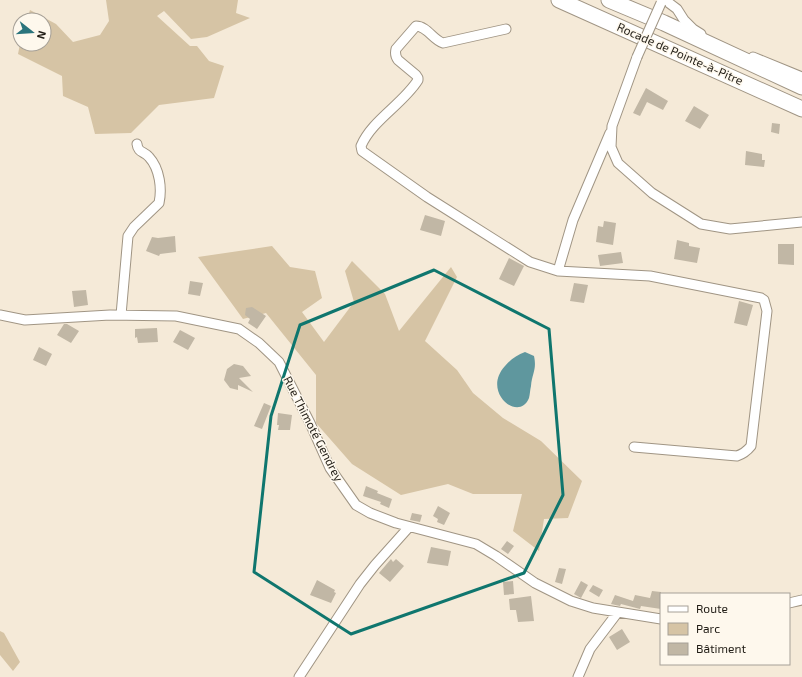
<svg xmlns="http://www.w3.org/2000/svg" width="802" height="677" font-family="'Exo 2',sans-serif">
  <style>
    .green { fill: #d6c4a5 }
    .water { fill: #5f979e }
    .building { fill: #c1b7a5 }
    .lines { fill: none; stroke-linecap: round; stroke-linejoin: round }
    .minor-casing { stroke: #a09584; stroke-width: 11 }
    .trunk-casing { stroke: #a09584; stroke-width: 17 }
    .minor { stroke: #fff; stroke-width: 9 }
    .trunk { stroke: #fff; stroke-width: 15 }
    .minor-bridge-casing { stroke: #a09584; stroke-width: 11; stroke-linecap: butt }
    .minor-bridge { stroke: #fff; stroke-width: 9 }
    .marked { fill: none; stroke: #0f766e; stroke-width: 3; stroke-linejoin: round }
    .labels { text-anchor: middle; stroke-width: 3; stroke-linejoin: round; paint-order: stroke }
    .street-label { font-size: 12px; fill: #211d16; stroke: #fef8ed }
  </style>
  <rect width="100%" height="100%" fill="#f5ead8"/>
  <path class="green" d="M 106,0 L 238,0 L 236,13 L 250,18 L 207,37 L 191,39 L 164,11 L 157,16 L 190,46 L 197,46 L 209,61 L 224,66 L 214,98 L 159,105 L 131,133 L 95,134 L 88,107 L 63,96 L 62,76 L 18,54 L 20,44 L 44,44 L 44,20 L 27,20 L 30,10 L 56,24 L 73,42 L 100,35 L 109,21 Z
    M 272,246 L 290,267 L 315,271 L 322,298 L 302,312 L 324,342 L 354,302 L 345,271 L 352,261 L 385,294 L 399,331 L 451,267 L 457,277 L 425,341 L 457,370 L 473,393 L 503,418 L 541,441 L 582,481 L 568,518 L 544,519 L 539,551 L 513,531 L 522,494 L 473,494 L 448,484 L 401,495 L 352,464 L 316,423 L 316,375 L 266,313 L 243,319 L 198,257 Z
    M 0,631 L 4,633 L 20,662 L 13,671 L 0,655 Z"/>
  <path class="water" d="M 525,352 L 534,356 C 537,370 532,373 531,386 C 530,390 530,394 529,398 C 519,423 481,392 505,366 C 511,359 517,355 525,352 Z"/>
  <path class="building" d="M 646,88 L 668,101 L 663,110 L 647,102 L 640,116 L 633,113 Z
    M 694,106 L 709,115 L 700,129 L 685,121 Z
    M 772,123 L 780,124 L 779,134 L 771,132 Z
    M 746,151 L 762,154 L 762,160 L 765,160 L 764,167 L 745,165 Z
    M 425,215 L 445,221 L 441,236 L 420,230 Z
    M 604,221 L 616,223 L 613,245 L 596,242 L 598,226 L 603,227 Z
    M 175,236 L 176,252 L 160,254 L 159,256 L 146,251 L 152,237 L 158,238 Z
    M 677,240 L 689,243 L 689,246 L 700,248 L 697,263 L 674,259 Z
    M 778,244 L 794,244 L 794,265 L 778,264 Z
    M 621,252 L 623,263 L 600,266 L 598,255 Z
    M 509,258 L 524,266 L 514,286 L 499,279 Z
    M 190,281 L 203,283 L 200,296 L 188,294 Z
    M 574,283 L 588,285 L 584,303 L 570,301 Z
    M 86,290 L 88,305 L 74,307 L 72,291 Z
    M 739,301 L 753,305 L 747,326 L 734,323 Z
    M 252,307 L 266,316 L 257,329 L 248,323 L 250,319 L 245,315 L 246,308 Z
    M 64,324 L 67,324 L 79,331 L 71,343 L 57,335 Z
    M 157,328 L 158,342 L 138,343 L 137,337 L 135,338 L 135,329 Z
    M 180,330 L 195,338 L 188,350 L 173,342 Z
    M 39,347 L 52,354 L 46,366 L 33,360 Z
    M 234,364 L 243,366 L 251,376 L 239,378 L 253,392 L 238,385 L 238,390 L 230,388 L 224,380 L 227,369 Z
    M 264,403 L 271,406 L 262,429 L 254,426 Z
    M 278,413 L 292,415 L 290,430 L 278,430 L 279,425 L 277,425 Z
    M 366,486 L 378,491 L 377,493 L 392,499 L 389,508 L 380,504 L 381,502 L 363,496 Z
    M 438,506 L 450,513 L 444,525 L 437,522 L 438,519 L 433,516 Z
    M 412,513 L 422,515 L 420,522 L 410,520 Z
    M 507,541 L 514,546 L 508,554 L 501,549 Z
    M 431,547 L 451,551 L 448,566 L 427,563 Z
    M 391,559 L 393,562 L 396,559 L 404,566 L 390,582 L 379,573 Z
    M 559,568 L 566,569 L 562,584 L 555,582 Z
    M 317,580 L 335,590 L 334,592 L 336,593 L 331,603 L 310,595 Z
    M 513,581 L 514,594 L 504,595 L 503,582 Z
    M 581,581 L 588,585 L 581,598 L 574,594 Z
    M 593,585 L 603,590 L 599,597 L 589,591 Z
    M 652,591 L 661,592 L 661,609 L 641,606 L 640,609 L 621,604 L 620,606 L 611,604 L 615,595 L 633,601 L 635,595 L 650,598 Z
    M 531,596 L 534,621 L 518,622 L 516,610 L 510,610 L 509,599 Z
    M 622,629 L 630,642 L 617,650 L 609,637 Z"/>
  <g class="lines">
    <g class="minor-casing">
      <path id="minor" d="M 665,0 L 677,9 L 684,20 L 693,29 L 701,34
        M 506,29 L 443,43 C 433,40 427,26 416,26 L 396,49 C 395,53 395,56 398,60 L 416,75 L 418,78 L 418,80 C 403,104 372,120 361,146 L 362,151 L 427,197 L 530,262 L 558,271 L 650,276 L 761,298 L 764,300 L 767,311 L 751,446 C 747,451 743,454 737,456 L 634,447
        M 637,57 L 612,126 L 611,147 L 618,163 L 652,193 L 701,224 L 730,229 L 802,222
        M 753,57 L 802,77
        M 558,271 L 573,220 L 610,133
        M 0,315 L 25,320 L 110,315 L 176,316 L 239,329 L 259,343 L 279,362 L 310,423 L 330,468 L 356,505 L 370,513 L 396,523 L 476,544 L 496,556 L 535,583 L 571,601 L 593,608 L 661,619
        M 121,315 L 128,236 L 134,227 L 159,203 C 162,189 160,169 149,157 C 144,151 138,153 137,144
        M 789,603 L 802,600
        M 299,677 L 360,584 L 375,565 L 409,527
        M 578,677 L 590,649 L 618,612"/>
    </g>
    <g class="trunk-casing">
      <path id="trunk" d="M 559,0 L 802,109
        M 609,0 L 664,23 L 802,87"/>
    </g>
    <use href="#minor" class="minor"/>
    <use href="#trunk" class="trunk"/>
    <g class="minor-bridge-casing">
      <path id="minor-bridge" d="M 637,57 L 661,3"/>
    </g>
    <use href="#minor-bridge" class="minor-bridge"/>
  </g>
  <path class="marked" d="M 434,270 L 549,329 L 563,495 L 524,573 L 351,634 L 254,572 L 271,416 L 300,325 Z"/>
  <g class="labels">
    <g class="street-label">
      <text transform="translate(680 54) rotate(24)" y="4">Rocade de Pointe-à-Pitre</text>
      <text transform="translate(313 429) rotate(63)" y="4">Rue Thimoté Gendrey</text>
    </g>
  </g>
  <rect x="660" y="593" width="130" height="72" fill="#fef8ed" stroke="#a6a097"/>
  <rect x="668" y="606" width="20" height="6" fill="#ffffff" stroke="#a6a097"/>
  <text x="696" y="613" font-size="12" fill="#211d16">Route</text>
  <rect x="668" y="623" width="20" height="12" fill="#d6c4a5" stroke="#a6a097"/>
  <text x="696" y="633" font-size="12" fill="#211d16">Parc</text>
  <rect x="668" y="643" width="20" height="12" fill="#c1b7a5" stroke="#a6a097"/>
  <text x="696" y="653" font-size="12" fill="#211d16">Bâtiment</text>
  <g transform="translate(32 32) rotate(107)"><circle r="19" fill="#fef8ed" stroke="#a6a097"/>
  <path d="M0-3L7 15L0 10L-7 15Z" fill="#2b747c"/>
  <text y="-6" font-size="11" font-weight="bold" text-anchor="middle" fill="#211d16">N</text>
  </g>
</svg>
